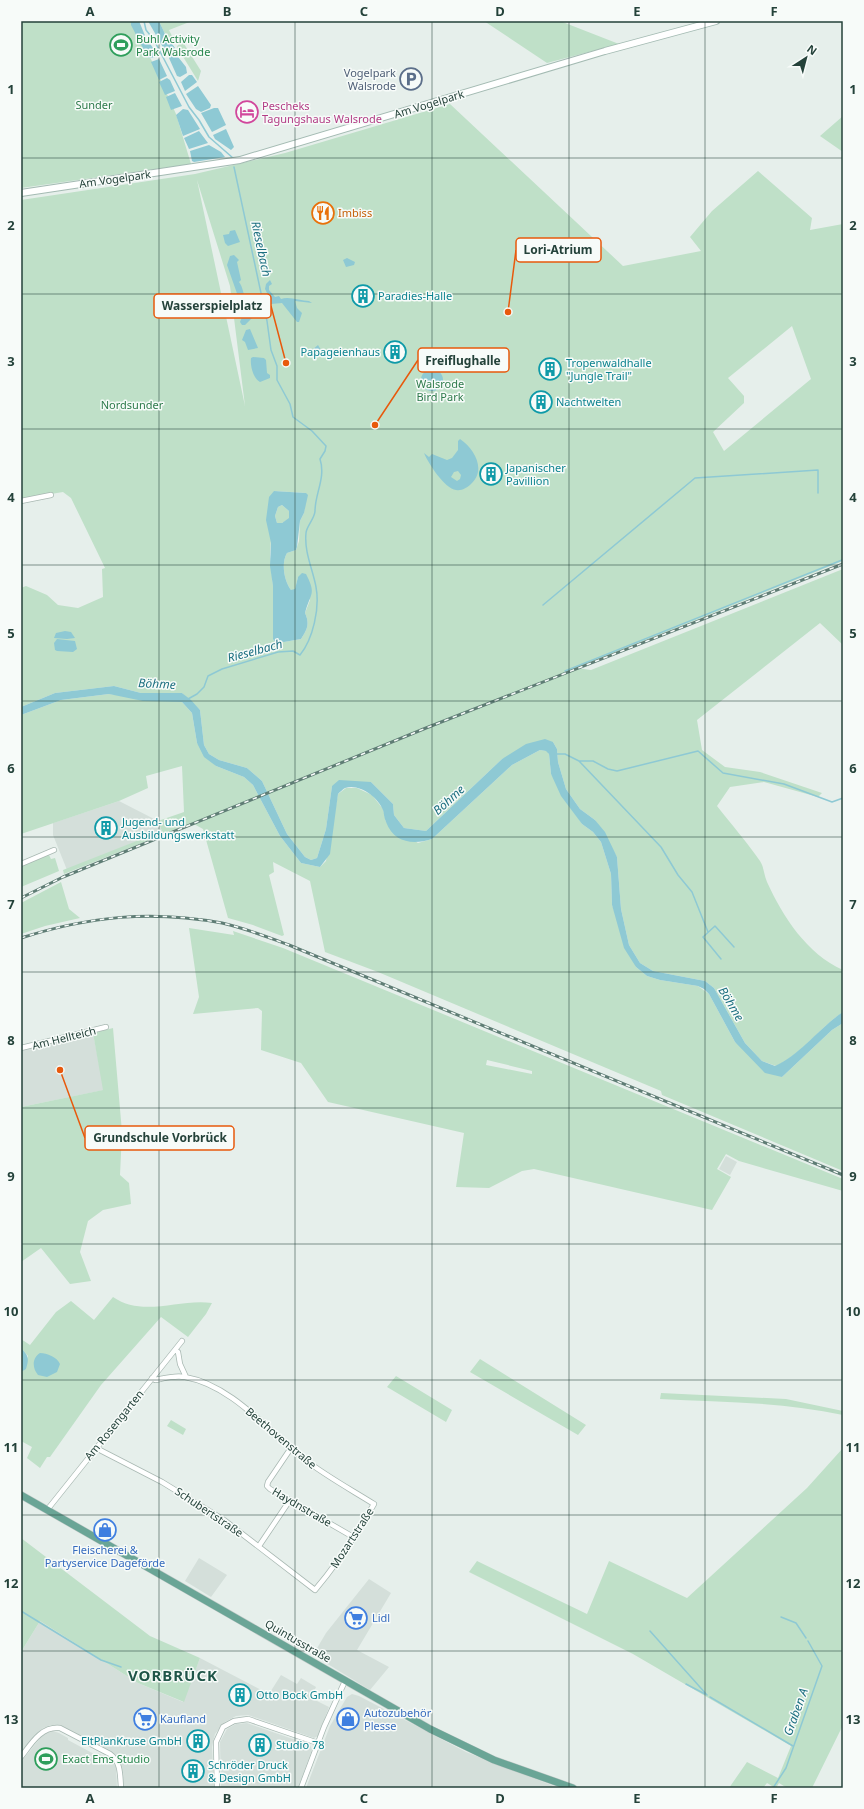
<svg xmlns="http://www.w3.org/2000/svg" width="864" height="1809" font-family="'Noto Sans',sans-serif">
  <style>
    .built { fill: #d4dfda }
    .green { fill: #bfe0c8; fill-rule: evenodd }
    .water { fill: #8ec9d4; fill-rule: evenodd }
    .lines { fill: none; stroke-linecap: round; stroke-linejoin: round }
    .stream { stroke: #8ec9d4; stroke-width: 1.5 }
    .street-casing { stroke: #a8b8b2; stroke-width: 6 }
    .secondary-casing { stroke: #a4bbb3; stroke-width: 8 }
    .primary-casing { stroke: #c2cac8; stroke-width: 8 }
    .street { stroke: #fff; stroke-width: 4.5 }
    .secondary { stroke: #fff; stroke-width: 6 }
    .primary { stroke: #6aa596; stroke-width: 7 }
    .rail-casing { stroke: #5f7d75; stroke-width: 3 }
    .rail { stroke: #f7fbf9; stroke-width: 1.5; stroke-dasharray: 4.5; stroke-linecap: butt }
    .grid { fill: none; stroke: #24423a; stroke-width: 1; stroke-opacity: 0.55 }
    .labels { text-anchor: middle; stroke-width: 3; stroke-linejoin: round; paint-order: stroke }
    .leisure-label { font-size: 11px; fill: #27864d; stroke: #f7fbf9; text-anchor: start }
    .service-label { font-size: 11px; fill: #4e5e75; stroke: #f7fbf9; text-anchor: end }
    .street-label { font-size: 11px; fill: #24423a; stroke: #f7fbf9 }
    .park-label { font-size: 11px; fill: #2d7a4b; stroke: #f7fbf9 }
    .hotel-label { font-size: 11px; fill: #b23c85; stroke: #f7fbf9; text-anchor: start }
    .food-label { font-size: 11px; fill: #c56008; stroke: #f7fbf9; text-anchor: start }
    .culture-label { font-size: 11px; fill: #0d838f; stroke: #f7fbf9; text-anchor: start }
    .shop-label { font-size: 11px; fill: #366cbe; stroke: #f7fbf9; text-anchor: start }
    .water-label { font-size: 12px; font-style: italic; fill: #1c6f80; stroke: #f7fbf9 }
    .district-label { font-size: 15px; font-weight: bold; letter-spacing: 1px; fill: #1f5548; stroke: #f7fbf9 }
    .leader { fill: none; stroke: #e8590c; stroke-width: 1.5 }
    .callout-dot { fill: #e8590c; stroke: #f7fbf9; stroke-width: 1.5 }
    .callout { fill: #f7fbf9; stroke: #e8590c; stroke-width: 1.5 }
    .callout-label { font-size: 12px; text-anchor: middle; font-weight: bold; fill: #24423a }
    .neatline { fill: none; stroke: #24423a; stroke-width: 1.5 }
    .grid-label { font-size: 13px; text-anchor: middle; font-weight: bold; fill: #24423a }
  </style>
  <rect width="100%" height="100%" fill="#e6efeb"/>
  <path class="built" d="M 119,801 L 158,821 L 162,831 L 67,870 L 53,835 L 53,823 Z
    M 93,1033 L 104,1090 L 21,1107 L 21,1051 Z
    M 726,1156 L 737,1162 L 730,1175 L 719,1169 Z
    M 199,1558 L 227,1575 L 211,1597 L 185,1581 Z
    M 369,1579 L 391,1593 L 357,1650 L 389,1667 L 370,1690 L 313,1655 L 326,1633 Z
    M 40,1621 L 138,1683 L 183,1702 L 200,1658 L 269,1694 L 281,1675 L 297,1684 L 301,1678 L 316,1687 L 311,1698 L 329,1707 L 318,1736 L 314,1738 L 248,1715 L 236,1716 L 225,1722 L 215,1734 L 212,1747 L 214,1788 L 123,1788 L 118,1759 L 111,1753 L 61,1728 L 51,1725 L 43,1728 L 21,1753 L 21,1652 Z
    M 352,1694 L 359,1696 L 466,1752 L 559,1788 L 306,1788 L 330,1726 L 347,1697 Z
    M 247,1723 L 310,1745 L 312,1750 L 298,1788 L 221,1788 L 220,1742 L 227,1729 L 236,1724 Z
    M 53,1731 L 59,1733 L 68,1738 L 68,1740 L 94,1754 L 98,1753 L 110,1759 L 116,1767 L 117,1788 L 21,1788 L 21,1762 L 41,1737 L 46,1733 Z"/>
  <path class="green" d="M 21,21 L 143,21 L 132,25 L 153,63 L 176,114 L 191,164 L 21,188 Z
    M 159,21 L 192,21 L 169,30 L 174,40 L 174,43 L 164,32 Z
    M 484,21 L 560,21 L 619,44 L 547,63 Z
    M 181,39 L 201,71 L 198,81 L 177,47 Z
    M 450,104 L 623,266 L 701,251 L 690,237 L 712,211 L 758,171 L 812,218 L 810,230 L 843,224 L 843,561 L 576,668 L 591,670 L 843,569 L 843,645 L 820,623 L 697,720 L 702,750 L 725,767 L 760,772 L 822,793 L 818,797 L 764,782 L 730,787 L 717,806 C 731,824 747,842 760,861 C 764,867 764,875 767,882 C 783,917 807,954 843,970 L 843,1012 C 819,1028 801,1055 776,1066 L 762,1061 L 745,1043 L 714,988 L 705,981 L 653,971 L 640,963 L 629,945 L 621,909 L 617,857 L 595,820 L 580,809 L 566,789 L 558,762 L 557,749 L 553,742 L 502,759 L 426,831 L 404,828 L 394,815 L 393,804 L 371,782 L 332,786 L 326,829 L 317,858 L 311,860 L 305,857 L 287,834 L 262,781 L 247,768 L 219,760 L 209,754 L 204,745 L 200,710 L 182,693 L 141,693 L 114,686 L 55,693 L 21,707 L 21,588 L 26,586 L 47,595 L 58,605 L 78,608 L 103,597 L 102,569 L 105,568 L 71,498 L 63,492 L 21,499 L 21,200 L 195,174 L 285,153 ZM 197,180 L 230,286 L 245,406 ZM 792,326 L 811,379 L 724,451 L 713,432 L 744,403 L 744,396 L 728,378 ZM 274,491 L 306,493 L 304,513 L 300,521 L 299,541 L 296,550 L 287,553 C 281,563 284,581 291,590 L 295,590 L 298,577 L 310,600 L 305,613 C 310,624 307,630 301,639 L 284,642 L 274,641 L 273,639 L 273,586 L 270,555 Z
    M 843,116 L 843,152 L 820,136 Z
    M 282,505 L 289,511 L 289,519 L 282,523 L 277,523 L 275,516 L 278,507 Z
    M 109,694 L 182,702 L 192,713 L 197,743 L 216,766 L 244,777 L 253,785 L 280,836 L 301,863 L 320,867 L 326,861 L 338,794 L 346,788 L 357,788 L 372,795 L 383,809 L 386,822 L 418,843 L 432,839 L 512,765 L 540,750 L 547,751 L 549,754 L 551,774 L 582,824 L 593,832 L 601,842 L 611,874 L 612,905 L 636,967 L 647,976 L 660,980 L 698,986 L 709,994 L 735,1042 L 782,1077 L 832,1030 L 843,1023 L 843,1171 L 662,1095 L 661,1091 L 378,972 L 325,952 L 310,881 L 273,862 L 274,872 L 269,875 L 284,935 L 282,936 L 253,925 L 228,918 L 203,829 L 192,823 L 64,874 L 63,870 L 162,831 L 158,821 L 184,812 L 182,766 L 146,776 L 148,788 L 119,801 L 21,834 L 21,715 L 61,700 Z
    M 49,855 L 51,859 L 55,858 L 59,871 L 21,887 L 21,866 Z
    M 61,882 L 69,909 L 80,918 L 45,926 L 21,934 L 21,903 Z
    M 189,928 L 234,935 L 233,931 L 283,948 L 843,1179 L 843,1191 L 739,1161 L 726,1154 L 717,1169 L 731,1177 L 712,1210 L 534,1169 L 522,1171 L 489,1188 L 456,1187 L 464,1133 L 328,1102 L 301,1063 L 261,1050 L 262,1011 L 258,1008 L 193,1014 L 199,997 ZM 487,1060 L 532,1071 L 532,1074 L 486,1065 Z
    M 113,1028 L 122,1132 L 120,1175 L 129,1183 L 131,1204 L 103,1210 L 88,1221 L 80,1252 L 91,1281 L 70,1284 L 41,1248 L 21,1262 L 21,1107 L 103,1090 L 93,1033 Z
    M 113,1297 C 143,1318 180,1298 212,1303 L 206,1314 L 188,1337 L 161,1317 L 101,1385 L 50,1457 L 47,1457 L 40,1468 L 27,1458 L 32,1447 L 21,1441 L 21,1372 L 23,1371 L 28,1356 L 21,1348 L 21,1339 L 30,1345 L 56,1312 L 71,1301 L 94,1320 Z
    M 480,1359 L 586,1425 L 578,1435 L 470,1372 Z
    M 396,1376 L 452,1410 L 446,1422 L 387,1387 Z
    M 661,1393 L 786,1399 L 843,1411 L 843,1415 C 784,1402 721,1402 660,1399 Z
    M 171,1420 L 186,1429 L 183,1435 L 167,1426 Z
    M 843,1448 L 843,1725 L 812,1788 L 787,1788 L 779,1783 L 776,1788 L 771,1788 L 772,1786 L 767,1783 L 763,1788 L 729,1788 L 747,1762 L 778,1778 L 791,1746 L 633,1654 L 469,1572 L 477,1561 L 587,1614 L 609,1561 L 687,1598 L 807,1488 Z
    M 21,1538 L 150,1636 L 200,1658 L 184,1702 L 138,1683 L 40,1621 L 21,1652 Z"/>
  <path class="water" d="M 135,21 L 139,21 L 146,38 L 158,55 L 157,57 L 148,58 L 131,25 L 131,22 Z
    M 148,21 L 159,21 L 165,34 L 175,48 L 167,53 L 165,51 Z
    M 175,53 L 186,67 L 187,73 L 180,77 L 177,76 L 169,58 L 169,55 Z
    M 159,59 L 167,76 L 159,80 L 151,62 Z
    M 189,75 L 192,75 L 197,82 L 185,91 L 181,82 Z
    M 167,78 L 170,80 L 175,91 L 165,95 L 159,82 Z
    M 198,86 L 211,105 L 210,108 L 201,112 L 196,109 L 186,94 Z
    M 175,93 L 182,106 L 171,110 L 166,97 Z
    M 214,108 L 218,108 L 226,125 L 212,132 L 201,113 Z
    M 183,109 L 188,110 L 200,129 L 183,136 L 176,115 Z
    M 226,129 L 234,147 L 231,150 L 215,139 L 213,135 Z
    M 199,131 L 208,143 L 189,149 L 184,138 Z
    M 209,145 L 221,152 L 225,157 L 194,162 L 192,161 L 190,151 Z
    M 257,224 L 261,231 L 260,238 L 258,238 L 254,227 Z
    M 235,230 L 240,242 L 228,246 L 225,243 L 223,235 L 229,234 L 230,231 Z
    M 234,255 L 239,260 L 237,262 L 241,280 L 239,282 C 243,287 243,294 246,299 L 250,297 L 253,298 L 253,303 L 246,305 L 240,302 L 227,265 L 230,256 Z
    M 347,258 L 355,262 L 354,265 L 346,267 L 343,260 Z
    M 270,280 L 272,284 L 269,286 L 269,290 L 275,297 L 279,296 L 281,299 C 289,296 301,301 309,301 L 312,303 L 295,301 L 297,308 L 302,313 L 299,322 L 297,322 L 282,303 L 271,304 L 266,300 L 268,295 L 265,289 L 266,284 Z
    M 251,311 L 254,316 L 245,325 L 242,325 L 240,322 L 242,317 L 238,317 L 241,313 Z
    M 250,329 L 258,348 L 248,350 L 245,342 L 242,340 L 246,330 Z
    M 318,345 L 321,350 L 319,357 L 315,357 L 312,350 Z
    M 253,357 L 264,358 L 266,360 L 267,373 L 270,375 L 270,378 L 260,382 C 253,378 250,365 251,358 Z
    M421 380a11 11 0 1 1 22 0a11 11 0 1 1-22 0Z
    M 460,439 C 475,449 487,471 470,485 C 466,488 462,491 456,490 C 445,489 428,463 424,453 L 429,457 L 432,454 L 447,460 L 452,458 L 458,450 L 458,441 ZM 458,471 L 461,475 L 460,479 L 457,481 L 451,477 L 454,472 Z
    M 274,491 L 306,493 L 308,495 L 304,513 L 300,521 L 297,547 L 296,550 L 287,553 C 281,563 284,581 291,590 L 295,589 L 298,577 L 302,573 L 306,574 C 317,595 310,593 305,613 C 310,624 307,630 301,639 L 284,642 L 274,641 L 273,639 L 273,586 L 270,566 L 271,543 L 266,520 L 269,497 ZM 282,505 L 289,511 L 289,518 L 282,523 L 277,523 L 275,516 L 278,507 Z
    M 65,631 L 71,632 L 75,638 L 67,639 L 54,638 L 56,633 Z
    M 57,639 L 75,641 L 77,649 L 73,652 L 57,651 L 55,650 L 54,643 Z
    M 114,686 L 141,693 L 182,693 L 191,700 L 200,710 L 204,745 L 209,754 L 219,760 L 247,768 L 262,781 L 287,834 L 305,857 L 311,860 L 317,858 L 326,829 L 332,786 L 339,780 L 371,782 L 393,804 L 394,815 L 404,828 L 426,831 L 502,759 L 526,744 L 545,739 L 553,742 L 557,749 L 558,762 L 566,789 L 580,809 L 595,820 L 605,832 L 617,857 L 621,909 L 629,945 L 640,963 L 653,971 L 705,981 L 714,988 L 745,1043 L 762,1061 L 775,1066 C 799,1056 820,1027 843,1012 L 843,1023 L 832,1030 L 782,1077 L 765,1073 L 735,1042 L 709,994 L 704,989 L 698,986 L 660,980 L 647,976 L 636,967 L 624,948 L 612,905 L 611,874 L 601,842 L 593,832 L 582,824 L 561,796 L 551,774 L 549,754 L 546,751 L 540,750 L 512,765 L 432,839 C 413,845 394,843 386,822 C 384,818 384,813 383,810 C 378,797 359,783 345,788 C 343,789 340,792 338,794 L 330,854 L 320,867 L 301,863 L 280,836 L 253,785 L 244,777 L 216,766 L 204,757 L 197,743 L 192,713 L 182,702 L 143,701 L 109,694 L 61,700 L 21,715 L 21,707 L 55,693 Z
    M 21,1348 C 29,1356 29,1359 26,1369 L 21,1372 Z
    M 40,1353 C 47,1353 57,1357 60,1364 L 57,1372 L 47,1377 L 38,1375 C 32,1368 32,1358 40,1353 Z"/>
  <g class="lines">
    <path class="stream" d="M 144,21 L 146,30 L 154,40 L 189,107 L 199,120 L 209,137 L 233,158
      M 543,605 L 695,478 L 818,470 L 818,493
      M 565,671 L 842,560 L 843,558
      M 188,699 L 197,694 L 204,687 L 208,676 L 222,669 L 278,652 L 293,651 L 300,655 C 313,639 320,608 316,587 C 313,570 304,552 306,533 C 306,527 315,518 315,511 C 315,493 326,478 320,459 L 325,451 L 326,446 L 312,431 L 293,417 L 290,404 L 277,380 L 277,366 L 271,350 L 267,321 L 234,167
      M 555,754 L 565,754 L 579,761 L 661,847 L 678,875 L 692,892 L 708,932
      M 579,761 L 593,761 L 608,769 L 617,771 L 698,751 L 723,773 L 784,784 L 832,802 L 843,798
      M 721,959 L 703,937 L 715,926 L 734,947
      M 21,1611 L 101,1660 L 121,1667
      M 781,1617 L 796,1623 L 806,1638
      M 650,1631 L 707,1695
      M 686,1684 L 705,1694
      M 710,1697 L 793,1746
      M 773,1788 L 786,1768 L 822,1666 L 808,1641"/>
    <g class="street-casing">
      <path id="street" d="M 21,501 L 51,495
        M 21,864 L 54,850
        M 21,1048 L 106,1027
        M 175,1350 L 178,1352 L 180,1364 L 186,1377
        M 96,1448 L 162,1482 L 224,1520 L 315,1590 C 338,1563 356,1535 374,1504 C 350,1489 326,1476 304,1459 C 269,1432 232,1385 185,1377 C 175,1375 165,1378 155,1380 L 152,1378
        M 291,1448 L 268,1482 L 267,1486 L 270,1489 L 355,1538
        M 47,1510 L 182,1341
        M 259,1546 L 290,1500
        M 21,1757 C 31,1744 41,1726 60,1728 L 110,1754 C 121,1762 120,1775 121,1788
        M 217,1788 L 216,1742 L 223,1727 L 234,1721 L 248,1719 L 318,1743
        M 301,1788 L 324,1727 L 345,1681"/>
    </g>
    <g class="secondary-casing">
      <path id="secondary" d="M 21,193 L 240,160 L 605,51 L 716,21"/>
    </g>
    <g class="primary-casing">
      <path id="primary" d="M 21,1495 L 430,1729 L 494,1760 L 573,1788"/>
    </g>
    <use href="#street" class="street"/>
    <use href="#secondary" class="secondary"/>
    <use href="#primary" class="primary"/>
    <g class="rail-casing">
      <path id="rail" d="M 21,898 L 63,877 L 426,728 L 843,564
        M 21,938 C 90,916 151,910 222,923 C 245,928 267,937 289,945 L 843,1175"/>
    </g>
    <use href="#rail" class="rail"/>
  </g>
  <path class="grid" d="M 159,21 L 159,1788M 295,21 L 295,1788M 432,21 L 432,1788M 569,21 L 569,1788M 705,21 L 705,1788M 21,158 L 843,158M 21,294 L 843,294M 21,429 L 843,429M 21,565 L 843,565M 21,701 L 843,701M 21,837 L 843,837M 21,972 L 843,972M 21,1108 L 843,1108M 21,1244 L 843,1244M 21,1380 L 843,1380M 21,1515 L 843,1515M 21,1651 L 843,1651"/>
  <defs>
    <g id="stadium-ring" transform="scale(1.15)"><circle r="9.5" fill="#f7fbf9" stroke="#2e9e5b" stroke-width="1.5"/><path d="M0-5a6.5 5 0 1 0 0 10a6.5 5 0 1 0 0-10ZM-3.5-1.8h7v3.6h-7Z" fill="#2e9e5b"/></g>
    <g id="parking-ring" transform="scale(1.15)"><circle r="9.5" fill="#f7fbf9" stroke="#5c6f8a" stroke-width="1.5"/><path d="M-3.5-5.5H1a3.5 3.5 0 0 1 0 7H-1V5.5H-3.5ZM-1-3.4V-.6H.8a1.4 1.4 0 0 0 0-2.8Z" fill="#5c6f8a"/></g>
    <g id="hotel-ring" transform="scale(1.15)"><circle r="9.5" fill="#f7fbf9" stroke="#d1479c" stroke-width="1.5"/><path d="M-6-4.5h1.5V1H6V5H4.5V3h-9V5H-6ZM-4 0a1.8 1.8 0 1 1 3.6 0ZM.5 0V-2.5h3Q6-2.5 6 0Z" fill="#d1479c"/></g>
    <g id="restaurant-ring" transform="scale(1.15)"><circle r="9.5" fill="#f7fbf9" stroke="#e8710a" stroke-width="1.5"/><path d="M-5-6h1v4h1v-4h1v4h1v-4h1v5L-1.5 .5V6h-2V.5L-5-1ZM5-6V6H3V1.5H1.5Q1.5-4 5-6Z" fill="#e8710a"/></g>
    <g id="building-ring" transform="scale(1.15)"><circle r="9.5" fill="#f7fbf9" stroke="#0f9aa8" stroke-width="1.5"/><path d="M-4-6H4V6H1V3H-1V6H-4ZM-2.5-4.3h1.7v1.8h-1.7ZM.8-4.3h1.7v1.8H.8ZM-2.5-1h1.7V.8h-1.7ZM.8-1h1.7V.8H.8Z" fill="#0f9aa8"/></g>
    <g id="shop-ring" transform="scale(1.15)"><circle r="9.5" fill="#f7fbf9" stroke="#3f7fe0" stroke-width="1.5"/><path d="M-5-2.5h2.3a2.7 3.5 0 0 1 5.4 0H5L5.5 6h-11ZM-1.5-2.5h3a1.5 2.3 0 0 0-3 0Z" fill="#3f7fe0"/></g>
    <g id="supermarket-ring" transform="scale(1.15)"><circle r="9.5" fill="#f7fbf9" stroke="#3f7fe0" stroke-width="1.5"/><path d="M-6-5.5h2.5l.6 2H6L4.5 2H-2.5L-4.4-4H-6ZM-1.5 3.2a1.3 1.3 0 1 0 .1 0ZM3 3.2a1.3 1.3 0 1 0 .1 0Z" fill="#3f7fe0"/></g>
  </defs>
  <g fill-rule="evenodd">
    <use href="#stadium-ring" x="121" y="45"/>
    <use href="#parking-ring" x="411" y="79"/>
    <use href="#hotel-ring" x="247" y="112"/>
    <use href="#restaurant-ring" x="323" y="213"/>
    <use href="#building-ring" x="363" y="296"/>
    <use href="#building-ring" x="395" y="352"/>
    <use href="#building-ring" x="550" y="369"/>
    <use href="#building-ring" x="541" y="402"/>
    <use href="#building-ring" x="491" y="474"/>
    <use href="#building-ring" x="106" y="828"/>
    <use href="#shop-ring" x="105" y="1530"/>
    <use href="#supermarket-ring" x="356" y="1618"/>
    <use href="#building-ring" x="240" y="1695"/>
    <use href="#supermarket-ring" x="145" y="1719"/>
    <use href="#shop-ring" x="348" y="1719"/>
    <use href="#building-ring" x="198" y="1741"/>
    <use href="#building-ring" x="260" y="1745"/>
    <use href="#stadium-ring" x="46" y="1759"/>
    <use href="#building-ring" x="193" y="1771"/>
  </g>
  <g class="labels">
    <g class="leisure-label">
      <text x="136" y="43">Buhl Activity<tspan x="136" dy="13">Park Walsrode</tspan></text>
      <text x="62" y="1763">Exact Ems Studio</text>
    </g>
    <g class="service-label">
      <text x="396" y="77">Vogelpark<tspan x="396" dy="13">Walsrode</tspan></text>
    </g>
    <g class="street-label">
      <text transform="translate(429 104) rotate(-17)" y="4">Am Vogelpark</text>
      <text transform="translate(115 179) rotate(-8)" y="4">Am Vogelpark</text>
      <text transform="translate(64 1038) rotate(-14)" y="4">Am Hellteich</text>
      <text transform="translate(114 1425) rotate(-51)" y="4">Am Rosengarten</text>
      <text transform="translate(281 1438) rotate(40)" y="4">Beethovenstraße</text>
      <text transform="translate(302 1507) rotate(30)" y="4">Haydnstraße</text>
      <text transform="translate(209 1512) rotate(34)" y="4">Schubertstraße</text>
      <text transform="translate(352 1538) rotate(-57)" y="4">Mozartstraße</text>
      <text transform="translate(298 1641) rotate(30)" y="4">Quintusstraße</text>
    </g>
    <g class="park-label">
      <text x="94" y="109">Sunder</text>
      <text x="440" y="388">Walsrode<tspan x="440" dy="13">Bird Park</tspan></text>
      <text x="132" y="409">Nordsunder</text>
    </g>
    <g class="hotel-label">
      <text x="262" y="110">Pescheks<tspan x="262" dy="13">Tagungshaus Walsrode</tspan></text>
    </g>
    <g class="food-label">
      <text x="338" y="217">Imbiss</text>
    </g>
    <g class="culture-label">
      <text x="378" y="300">Paradies-Halle</text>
      <text x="380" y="356" text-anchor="end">Papageienhaus</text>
      <text x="566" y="367">Tropenwaldhalle<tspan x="566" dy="13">"Jungle Trail"</tspan></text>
      <text x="556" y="406">Nachtwelten</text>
      <text x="506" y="472">Japanischer<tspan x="506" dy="13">Pavillion</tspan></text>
      <text x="122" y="826">Jugend- und<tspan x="122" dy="13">Ausbildungswerkstatt</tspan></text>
      <text x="256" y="1699">Otto Bock GmbH</text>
      <text x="182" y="1745" text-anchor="end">EltPlanKruse GmbH</text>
      <text x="276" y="1749">Studio 78</text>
      <text x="208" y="1769">Schröder Druck<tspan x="208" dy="13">&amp; Design GmbH</tspan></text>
    </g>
    <g class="shop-label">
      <text x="105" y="1554" text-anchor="middle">Fleischerei &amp;<tspan x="105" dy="13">Partyservice Dageförde</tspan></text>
      <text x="372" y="1622">Lidl</text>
      <text x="364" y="1717">Autozubehör<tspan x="364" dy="13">Plesse</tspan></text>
      <text x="160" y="1723">Kaufland</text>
    </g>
    <g class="water-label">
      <text transform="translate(261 249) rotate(78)" y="4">Rieselbach</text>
      <text transform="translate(255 651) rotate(-15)" y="4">Rieselbach</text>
      <text transform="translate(157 684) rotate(3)" y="4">Böhme</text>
      <text transform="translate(449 800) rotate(-42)" y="4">Böhme</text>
      <text transform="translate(731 1004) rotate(59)" y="4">Böhme</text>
      <text transform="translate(796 1712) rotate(-70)" y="4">Graben A</text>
    </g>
    <g class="district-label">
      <text x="173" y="1681">VORBRÜCK</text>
    </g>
  </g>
  <path class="leader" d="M508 312L516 250M286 363L271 306M375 425L418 360M60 1070L85 1138"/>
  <g class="callout-dot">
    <circle cx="508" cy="312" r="4"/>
    <circle cx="286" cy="363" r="4"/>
    <circle cx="375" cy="425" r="4"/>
    <circle cx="60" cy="1070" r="4"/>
  </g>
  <g class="callout">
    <rect x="516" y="238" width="85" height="24" rx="4"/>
    <rect x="154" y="294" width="117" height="24" rx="4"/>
    <rect x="418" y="348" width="91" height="24" rx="4"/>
    <rect x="85" y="1126" width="149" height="24" rx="4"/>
  </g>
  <g class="callout-label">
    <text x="558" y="254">Lori-Atrium</text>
    <text x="212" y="310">Wasserspielplatz</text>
    <text x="463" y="365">Freiflughalle</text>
    <text x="160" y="1142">Grundschule Vorbrück</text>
  </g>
  <rect width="864" height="1809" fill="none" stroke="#f7fbf9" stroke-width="44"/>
  <g transform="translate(806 58) rotate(36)" stroke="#f7fbf9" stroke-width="3" paint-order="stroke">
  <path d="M0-3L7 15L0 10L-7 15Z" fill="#24423a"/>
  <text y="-6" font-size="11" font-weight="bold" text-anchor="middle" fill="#24423a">N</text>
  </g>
  <rect x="22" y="22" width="820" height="1765" class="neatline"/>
  <g class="grid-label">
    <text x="90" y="16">A</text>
    <text x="227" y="16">B</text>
    <text x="364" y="16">C</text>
    <text x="500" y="16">D</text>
    <text x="637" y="16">E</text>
    <text x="774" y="16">F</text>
    <text x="11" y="94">1</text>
    <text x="853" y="94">1</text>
    <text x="11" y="230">2</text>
    <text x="853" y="230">2</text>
    <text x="11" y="366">3</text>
    <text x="853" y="366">3</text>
    <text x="11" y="502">4</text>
    <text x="853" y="502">4</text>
    <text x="11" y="638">5</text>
    <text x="853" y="638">5</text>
    <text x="11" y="773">6</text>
    <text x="853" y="773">6</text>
    <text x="11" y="909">7</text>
    <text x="853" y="909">7</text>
    <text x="11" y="1045">8</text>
    <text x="853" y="1045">8</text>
    <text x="11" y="1181">9</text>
    <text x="853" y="1181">9</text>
    <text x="11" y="1316">10</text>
    <text x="853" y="1316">10</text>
    <text x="11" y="1452">11</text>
    <text x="853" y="1452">11</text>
    <text x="11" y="1588">12</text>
    <text x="853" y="1588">12</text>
    <text x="11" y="1724">13</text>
    <text x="853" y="1724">13</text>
    <text x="90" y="1803">A</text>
    <text x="227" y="1803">B</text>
    <text x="364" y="1803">C</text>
    <text x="500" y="1803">D</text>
    <text x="637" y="1803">E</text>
    <text x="774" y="1803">F</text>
  </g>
</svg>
